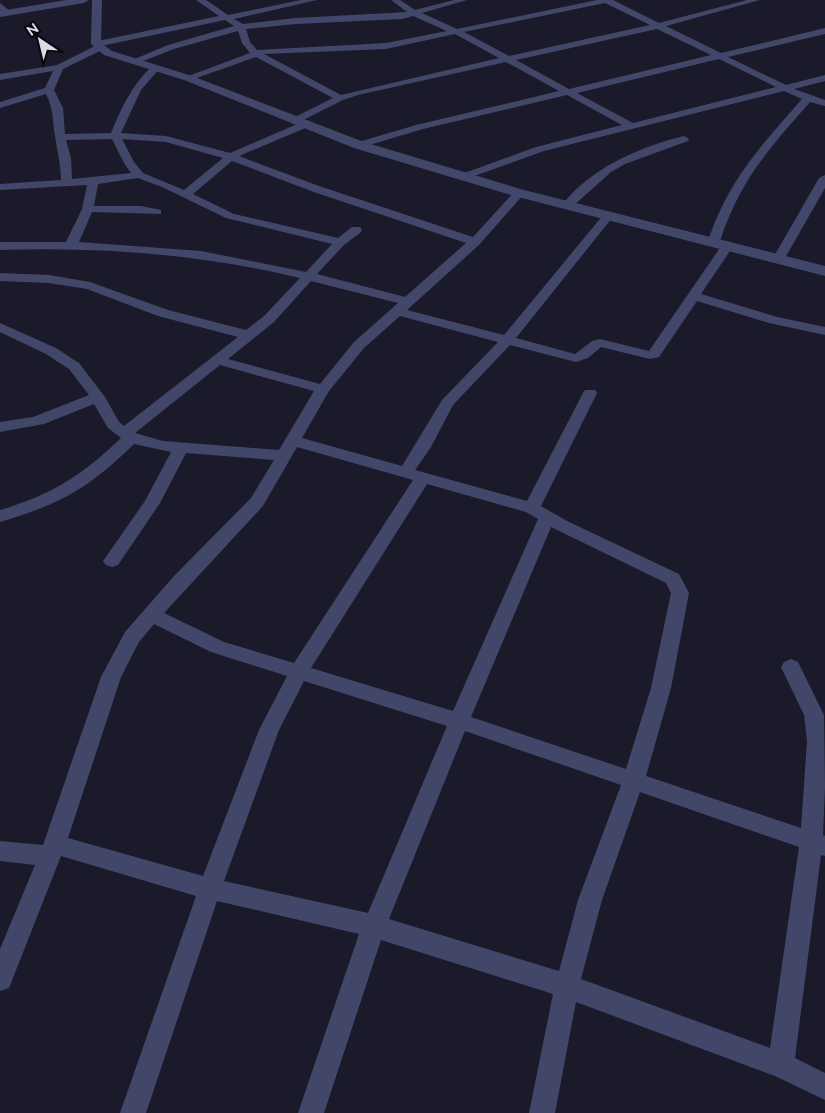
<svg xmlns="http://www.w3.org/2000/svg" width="825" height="1113" font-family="Raleway,sans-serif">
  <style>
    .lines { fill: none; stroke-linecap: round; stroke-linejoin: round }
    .minor { fill: #424769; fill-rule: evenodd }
    .tertiary { fill: #424769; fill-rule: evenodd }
  </style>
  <rect width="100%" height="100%" fill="#1b1a2a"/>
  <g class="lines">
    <path class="minor" d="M 196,0 L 206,0 L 228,15 L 301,0 L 317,0 L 234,19 L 243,24 L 296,18 L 407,12 L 391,0 L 400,0 L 415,10 L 454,0 L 467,0 L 422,13 L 457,29 L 597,0 L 613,0 L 659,23 L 747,0 L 760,0 L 666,26 L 721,53 L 825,28 L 825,34 L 728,57 L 786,85 L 825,75 L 825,81 L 794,89 L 825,100 L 825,106 L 810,102 C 769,149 740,180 720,241 L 714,245 L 708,241 C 729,179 760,147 802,99 L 784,91 L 544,151 L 463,180 L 457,177 L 459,175 L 536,147 L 622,125 L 567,95 L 423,129 L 359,148 L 354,145 L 355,143 L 416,125 L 559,91 L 506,62 L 358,95 L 343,100 L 295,124 L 291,123 L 291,119 L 333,98 L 256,57 L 191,80 L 183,78 L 250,53 L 242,43 L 238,31 L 174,49 L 138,63 L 130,61 L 168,45 L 234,26 L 225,20 L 101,46 L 103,48 L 102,50 L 63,69 L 54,90 L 63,108 L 65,134 L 111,133 C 121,108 132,85 152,66 L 158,66 L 160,68 L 141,90 L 121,133 L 166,136 L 230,153 L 302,122 L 310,122 L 310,126 L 239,156 L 319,186 L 473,237 L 515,191 L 523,191 L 523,195 L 479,245 L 407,310 L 504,335 L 604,214 L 612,214 L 612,218 L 516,338 L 575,354 L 592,341 L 600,339 L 649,351 L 724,242 L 728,241 L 734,245 L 701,294 L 777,317 L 825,327 L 825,335 L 769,323 L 697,301 L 659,357 L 650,359 L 601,347 L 588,358 L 576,362 L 510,345 L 453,405 L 431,447 L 415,470 L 527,501 L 583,393 L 585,390 L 595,390 L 597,393 L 541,506 L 567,521 L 679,574 L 689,593 L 671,688 L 646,776 L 801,828 L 807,741 L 804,715 L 781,667 L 784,662 L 791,659 L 798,662 L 824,715 L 825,786 L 823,835 L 825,836 L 825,856 L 821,855 L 795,1058 L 825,1073 L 825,1100 L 775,1076 L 576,1002 L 555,1113 L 529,1113 L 553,994 L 381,940 L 324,1113 L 298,1113 L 359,934 L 217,901 L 146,1113 L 120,1113 L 196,896 L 61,856 L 9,988 L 0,991 L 0,949 L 35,865 L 0,861 L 0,841 L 43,845 L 101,677 L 125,632 L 174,576 L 251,498 L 274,460 L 186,453 L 160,503 L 118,565 L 112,567 L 106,565 L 103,561 L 145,501 L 171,452 L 134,444 C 89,488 61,504 0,522 L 0,510 C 51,495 83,475 121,438 L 108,428 L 94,404 L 44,424 L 0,432 L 0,422 L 33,417 L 89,395 L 69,369 L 46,354 L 0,332 L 0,323 L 56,348 L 79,363 L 105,397 L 119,422 L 124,426 L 238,337 L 158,316 L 87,289 L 49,283 L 0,281 L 0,273 L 49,275 L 90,282 L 168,310 L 246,330 L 264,316 L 300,278 C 201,254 102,247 0,250 L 0,242 L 66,242 L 82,209 L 87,185 L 0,190 L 0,184 L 61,180 C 61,164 57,151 55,136 C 52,119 54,110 46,94 L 0,108 L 0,102 L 45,88 L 53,71 L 0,80 L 0,74 L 57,65 L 95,46 L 92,44 L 93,42 L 219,16 ZM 605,3 L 650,25 L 509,56 L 464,32 ZM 413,16 L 447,31 L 386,43 L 257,50 L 250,42 L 246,29 L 296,24 L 402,19 ZM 657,29 L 711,55 L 569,89 L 516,60 ZM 455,34 L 499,58 L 341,95 L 264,54 L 386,49 ZM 719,59 L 776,87 L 633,123 L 577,93 ZM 112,139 L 124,163 L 131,173 L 72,179 L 71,158 L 66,140 ZM 122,139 L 166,142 L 223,158 L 184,190 L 143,173 L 134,162 ZM 232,161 L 311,191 L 466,243 L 405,297 L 317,274 L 344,245 L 360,233 L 362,230 L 360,227 L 352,227 L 338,238 L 234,214 L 193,194 ZM 138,178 L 162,187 L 226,218 L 332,244 L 306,272 L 201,251 L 79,242 L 92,212 L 161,214 L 161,210 L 141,206 L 94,206 L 98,184 ZM 311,281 L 398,303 L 354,342 L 320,384 L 228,359 L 274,322 ZM 400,316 L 498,342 L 442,400 L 402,466 L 302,438 L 329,391 L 364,348 ZM 220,365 L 314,391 L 279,450 L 163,441 L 135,433 ZM 297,447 L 413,480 L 294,663 L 224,642 L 164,613 L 263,506 ZM 427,484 L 526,512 L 538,519 L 453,711 L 311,668 ZM 551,527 L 666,583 L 671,593 L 651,688 L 626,769 L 471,717 ZM 154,624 L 211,652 L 287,676 L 259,730 L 203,876 L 68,838 L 121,677 L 139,642 ZM 304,681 L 447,726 L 368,913 L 224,881 L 279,730 ZM 465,731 L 621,785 L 578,900 L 559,971 L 389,919 ZM 640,792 L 799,847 L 770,1048 L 581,979 L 602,900 Z
      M 0,3 L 10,11 L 10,15 L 4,15 L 0,10 Z
      M 684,136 L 689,139 L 688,141 L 625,164 L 611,172 L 572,207 L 564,207 L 562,205 C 591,168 639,147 684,136 Z
      M 825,175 L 825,188 L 785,258 L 779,262 L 775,261 L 773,258 L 819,178 Z"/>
    <path class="tertiary" d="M 66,0 L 89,0 L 84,3 L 0,17 L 0,11 Z
      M 92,0 L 102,0 L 101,43 L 112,51 L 192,76 L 364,142 L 524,190 L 825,266 L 825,276 L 514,196 L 354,148 L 184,80 L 104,55 L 91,44 Z"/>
  </g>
  <g transform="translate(40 40) rotate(325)" stroke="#06060c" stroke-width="4" paint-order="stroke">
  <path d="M0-4L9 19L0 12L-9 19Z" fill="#dad9e4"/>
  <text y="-8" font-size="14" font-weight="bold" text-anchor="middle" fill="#dad9e4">N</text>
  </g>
</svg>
